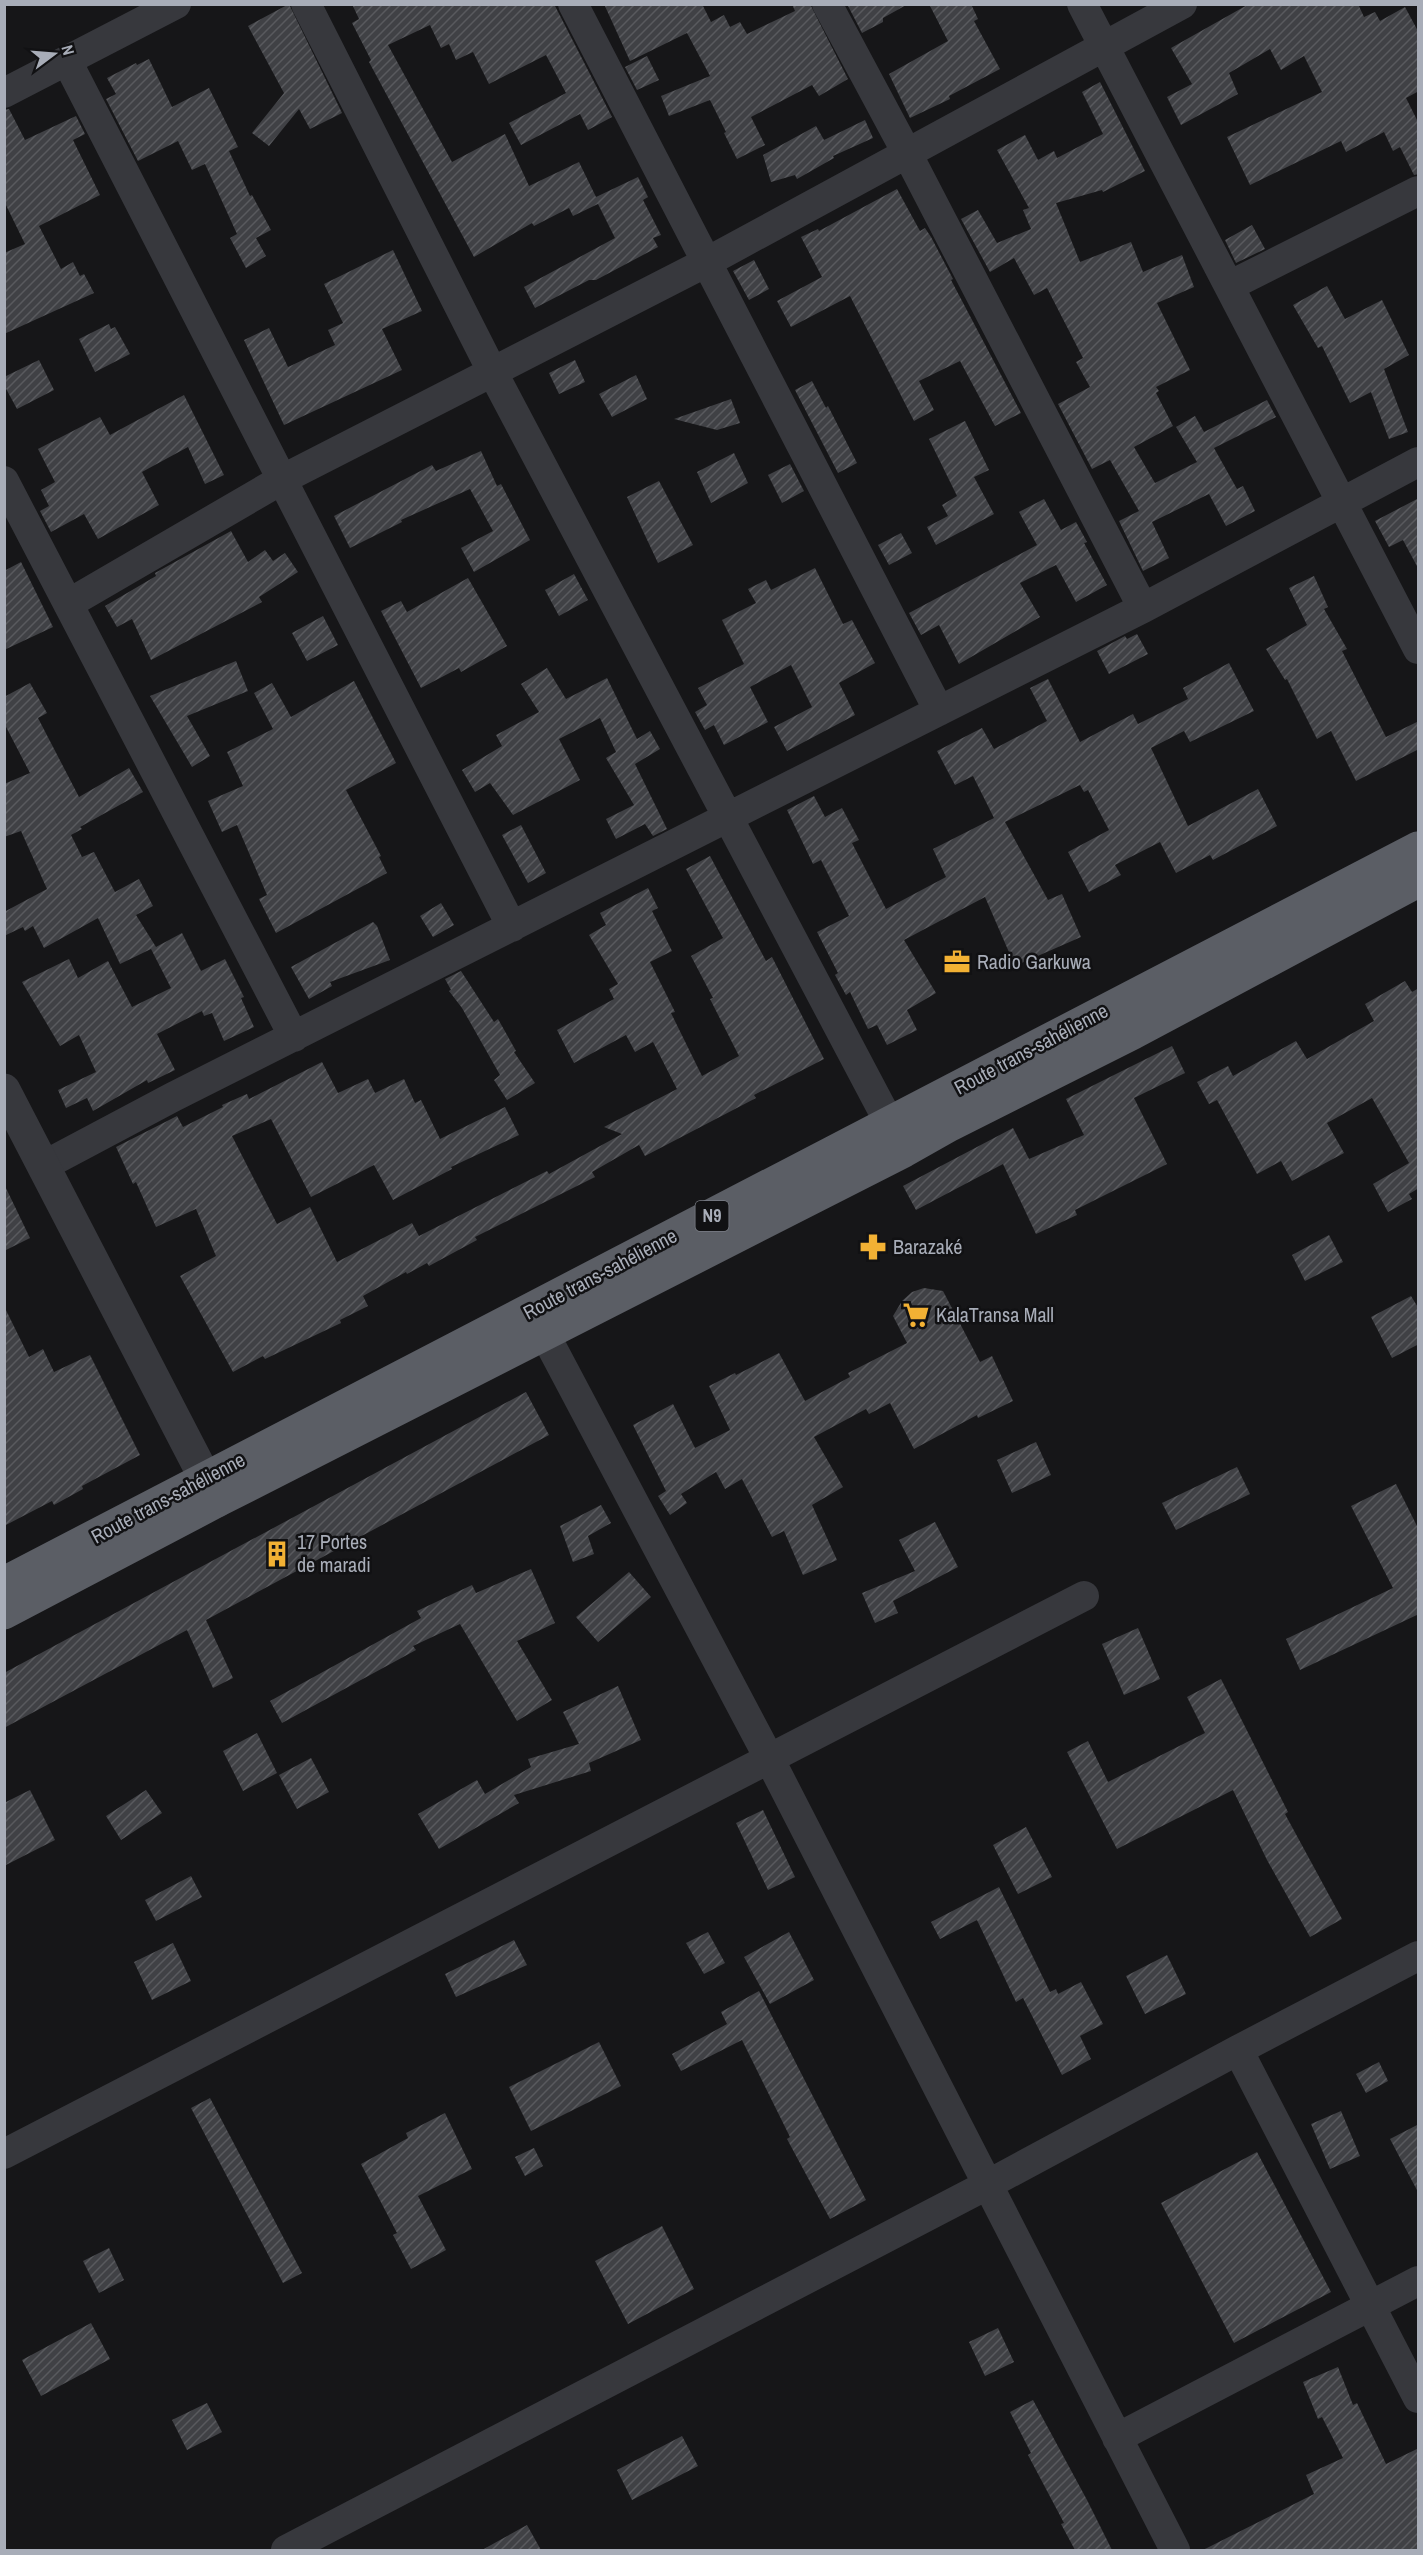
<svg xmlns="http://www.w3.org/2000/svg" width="1423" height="2555" font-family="'Archivo Narrow',sans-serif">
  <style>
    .building { fill: url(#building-hatch) }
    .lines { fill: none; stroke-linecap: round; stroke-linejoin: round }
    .minor { stroke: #37383d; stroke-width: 30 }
    .tertiary { stroke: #37383d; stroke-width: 33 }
    .trunk { stroke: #5b5e65; stroke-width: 33 }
    .labels { text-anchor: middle; stroke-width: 5; stroke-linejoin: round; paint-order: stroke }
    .shield { fill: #111113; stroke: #7b7e86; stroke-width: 1.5 }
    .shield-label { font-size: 18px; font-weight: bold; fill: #a8adb8 }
    .poi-label { font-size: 20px; fill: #a8adb8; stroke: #111113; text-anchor: start }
    .street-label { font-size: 20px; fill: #a8adb8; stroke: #111113 }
  </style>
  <defs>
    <pattern id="building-hatch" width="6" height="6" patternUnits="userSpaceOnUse" patternTransform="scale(1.5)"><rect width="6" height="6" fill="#404145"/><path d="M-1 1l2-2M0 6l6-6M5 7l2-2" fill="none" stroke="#595a5e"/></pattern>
  </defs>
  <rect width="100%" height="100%" fill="#161618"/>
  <path class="building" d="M 289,4 L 342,113 L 310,129 L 299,109 L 269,146 L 252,133 L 284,93 L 248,26 Z
    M 352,4 L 554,4 L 612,117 L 588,130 L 580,114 L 521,145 L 509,123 L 566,93 L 546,55 L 489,84 L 473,52 L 456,60 L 449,44 L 441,48 L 430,25 L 388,45 L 452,162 L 505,134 L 529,186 L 579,162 L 596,197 L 638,177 L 648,197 L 643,200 L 661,235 L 653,238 L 658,247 L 596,280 L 589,280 L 535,308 L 524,287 L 615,238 L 598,204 L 573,216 L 569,208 L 534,226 L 532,223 L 474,257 L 369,62 L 371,60 L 352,23 L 359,19 Z
    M 604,4 L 702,4 L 711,22 L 724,15 L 730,27 L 740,22 L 747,34 L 795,11 L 792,4 L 810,4 L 848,79 L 819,96 L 812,85 L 751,117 L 765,145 L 737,159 L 724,133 L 726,132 L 710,100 L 669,116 L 661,96 L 710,76 L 687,33 L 630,61 Z
    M 847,4 L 908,4 L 883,18 L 883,22 L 862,33 Z
    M 929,4 L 971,4 L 978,19 L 974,21 L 1000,69 L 949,96 L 950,99 L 910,118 L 889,74 L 948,41 Z
    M 1249,4 L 1358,4 L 1364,17 L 1375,12 L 1380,21 L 1405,7 L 1419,33 L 1419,91 L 1406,98 L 1419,124 L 1419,174 L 1414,175 L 1400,147 L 1393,151 L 1384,132 L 1346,152 L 1341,141 L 1250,185 L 1227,137 L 1322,92 L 1304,56 L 1281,70 L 1270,49 L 1229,73 L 1238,94 L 1181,125 L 1167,97 L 1192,84 L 1171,48 Z
    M 647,56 L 659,80 L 637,90 L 625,67 Z
    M 149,59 L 172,107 L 209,88 L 238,147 L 229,151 L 250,196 L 252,195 L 271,230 L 256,238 L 266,256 L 246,268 L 230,238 L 237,234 L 205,164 L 192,170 L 178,141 L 138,161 L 106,99 L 116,94 L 107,78 L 136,63 L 137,65 Z
    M 1100,82 L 1145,171 L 1103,192 L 1102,190 L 1056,203 L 1080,262 L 1131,242 L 1143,272 L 1182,255 L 1194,287 L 1157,303 L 1190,370 L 1156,387 L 1159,391 L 1156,393 L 1173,426 L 1134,447 L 1155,483 L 1197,462 L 1176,427 L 1195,416 L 1204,432 L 1267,400 L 1276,417 L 1214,448 L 1237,489 L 1243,486 L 1255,511 L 1226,526 L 1209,494 L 1152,522 L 1169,558 L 1143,571 L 1119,521 L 1139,511 L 1110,460 L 1092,469 L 1058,404 L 1090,387 L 1076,362 L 1083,358 L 1047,288 L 1034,295 L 1014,258 L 990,272 L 961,219 L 978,210 L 997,243 L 1031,229 L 1023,210 L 1029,208 L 997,150 L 1025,135 L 1038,160 L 1054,151 L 1057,158 L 1103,134 L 1082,92 Z
    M 9,109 L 25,140 L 76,116 L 85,134 L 73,140 L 100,195 L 39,226 L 61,269 L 73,262 L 80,276 L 84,274 L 94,293 L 4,334 L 4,253 L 25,244 L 4,201 L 4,110 Z
    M 865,120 L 873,138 L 833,156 L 834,158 L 797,179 L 795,175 L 771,182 L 763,155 L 816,126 L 824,140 Z
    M 897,189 L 920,231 L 925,228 L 931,237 L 953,279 L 951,280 L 1021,413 L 995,426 L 960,361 L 919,381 L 934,410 L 914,421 L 850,296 L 791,327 L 777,301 L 822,277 L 801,237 L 818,229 L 819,231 Z
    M 1252,225 L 1265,249 L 1236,263 L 1225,240 Z
    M 393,250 L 422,311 L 382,329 L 402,370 L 284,425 L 244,340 L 269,328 L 288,367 L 335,345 L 328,330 L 343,323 L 324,284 Z
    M 754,260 L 769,289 L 749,300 L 733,271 Z
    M 1327,286 L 1345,319 L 1382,300 L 1409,355 L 1384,369 L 1408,432 L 1389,439 L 1371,392 L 1350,403 L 1322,346 L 1318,348 L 1293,305 Z
    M 109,324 L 111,329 L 115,327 L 130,354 L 95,372 L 79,339 Z
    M 39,360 L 54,390 L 17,409 L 4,385 L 4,377 Z
    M 575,360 L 585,382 L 559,394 L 549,373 Z
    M 636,375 L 647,399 L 612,417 L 599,394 Z
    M 812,381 L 826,408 L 828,406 L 857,463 L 838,473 L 795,390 Z
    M 184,395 L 224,475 L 205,484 L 188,447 L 142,472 L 159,505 L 98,539 L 84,514 L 51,532 L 40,511 L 49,506 L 41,490 L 55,482 L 38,449 L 100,417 L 110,435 Z
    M 731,399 L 740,423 L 717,430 L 674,419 Z
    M 965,421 L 989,470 L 974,477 L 994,514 L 936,545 L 927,527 L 948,516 L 942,505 L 957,496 L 929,439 Z
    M 481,451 L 497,486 L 501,484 L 530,540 L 474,572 L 461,548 L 493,531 L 470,489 L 401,520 L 402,522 L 350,548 L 334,516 L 432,465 L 436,471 Z
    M 734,453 L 748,483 L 711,503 L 697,472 Z
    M 790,464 L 804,491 L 782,503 L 768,475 Z
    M 659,481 L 693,545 L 658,563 L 627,497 Z
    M 1419,498 L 1419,570 L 1403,540 L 1389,547 L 1375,521 Z
    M 1044,499 L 1061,530 L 1076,522 L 1087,542 L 1084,543 L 1107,585 L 1076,602 L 1056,565 L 1020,583 L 1040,617 L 959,664 L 939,625 L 921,635 L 909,613 L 1037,545 L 1019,512 Z
    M 231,531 L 248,562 L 265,550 L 273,561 L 285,553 L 298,572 L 259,597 L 262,602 L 151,660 L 132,619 L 117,627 L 105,606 L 156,576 L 155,573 Z
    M 901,533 L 912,553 L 889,565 L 878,545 Z
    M 21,562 L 53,627 L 4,650 L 4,571 Z
    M 815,568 L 843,624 L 852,620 L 875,663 L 839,683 L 855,715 L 787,751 L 774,727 L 812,707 L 791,665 L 750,687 L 768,722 L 724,745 L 714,725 L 705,730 L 695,712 L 707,705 L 698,688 L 744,664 L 722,620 L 756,603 L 748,589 L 766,580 L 771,590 Z
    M 574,574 L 588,600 L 559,616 L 545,590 Z
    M 1314,576 L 1328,607 L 1324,609 L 1347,649 L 1342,651 L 1386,737 L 1419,721 L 1419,749 L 1356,781 L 1331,731 L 1317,739 L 1287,679 L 1285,680 L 1266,649 L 1307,625 L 1289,588 Z
    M 468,578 L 507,646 L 461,672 L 459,668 L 421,688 L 381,611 L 401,601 L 407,612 Z
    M 323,616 L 338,645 L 307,661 L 292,633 Z
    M 1137,634 L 1148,654 L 1109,674 L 1097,651 L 1125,636 L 1127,639 Z
    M 236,661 L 248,691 L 187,716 L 210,756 L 192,767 L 150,696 Z
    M 1229,663 L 1254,711 L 1190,742 L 1184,731 L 1151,748 L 1188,826 L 1258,789 L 1277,826 L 1213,860 L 1210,855 L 1176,873 L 1160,842 L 1115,865 L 1121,875 L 1089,892 L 1068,852 L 1109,830 L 1088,790 L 1084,792 L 1080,785 L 1005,822 L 1048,900 L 1062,894 L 1081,937 L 1015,966 L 985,897 L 904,940 L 936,993 L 907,1010 L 917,1030 L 887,1045 L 877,1025 L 868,1029 L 850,992 L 846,995 L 835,975 L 838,973 L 817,932 L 849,916 L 821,860 L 813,864 L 787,810 L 814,796 L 825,817 L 842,808 L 859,840 L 852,843 L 886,909 L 946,877 L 933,849 L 994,818 L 973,776 L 955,785 L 937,751 L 982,728 L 994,749 L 1047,721 L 1030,688 L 1048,679 L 1080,742 L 1133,714 L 1138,724 L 1188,699 L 1183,688 Z
    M 547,668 L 566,699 L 607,678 L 637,739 L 650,731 L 660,749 L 635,764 L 667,829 L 653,836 L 645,824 L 616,839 L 606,819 L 634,805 L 606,758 L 616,752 L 600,718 L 559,739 L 580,780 L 513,815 L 490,783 L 475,792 L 462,770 L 502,746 L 496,735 L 539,712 L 521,684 Z
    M 354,681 L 396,763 L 346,790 L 381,856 L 379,857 L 387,873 L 276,933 L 259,899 L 267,895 L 237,825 L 222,832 L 208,801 L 243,786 L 227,752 L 273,729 L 254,693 L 272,683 L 291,717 Z
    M 30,683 L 47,713 L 38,718 L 79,797 L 129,768 L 143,792 L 80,827 L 82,829 L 71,835 L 82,857 L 94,852 L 115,892 L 139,879 L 153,906 L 136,915 L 156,947 L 182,933 L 201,971 L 225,959 L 244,997 L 241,998 L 254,1027 L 224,1041 L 212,1013 L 204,1016 L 202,1011 L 157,1034 L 175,1070 L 148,1083 L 147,1080 L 93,1111 L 87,1098 L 66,1108 L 58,1090 L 96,1072 L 79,1035 L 60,1046 L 22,982 L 69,959 L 78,978 L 108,961 L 132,1007 L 171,988 L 151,949 L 120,964 L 98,918 L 44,948 L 33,926 L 25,931 L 23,927 L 4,936 L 4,912 L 47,889 L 21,831 L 4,837 L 4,784 L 30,773 L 4,723 L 4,697 Z
    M 521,825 L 546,873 L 528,883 L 502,835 Z
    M 710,856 L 766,961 L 772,957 L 824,1059 L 754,1095 L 756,1098 L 645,1156 L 639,1145 L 592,1172 L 595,1177 L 475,1237 L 477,1240 L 429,1266 L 427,1263 L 407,1274 L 406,1272 L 363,1296 L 368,1306 L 340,1320 L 341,1323 L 265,1359 L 263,1356 L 233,1372 L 180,1276 L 216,1256 L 196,1209 L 156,1227 L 136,1182 L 133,1184 L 116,1147 L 177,1116 L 183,1127 L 223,1107 L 222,1105 L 247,1094 L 249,1099 L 322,1062 L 338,1093 L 368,1079 L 375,1093 L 404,1079 L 415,1103 L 421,1100 L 440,1139 L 505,1107 L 519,1135 L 451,1167 L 452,1169 L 393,1200 L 374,1165 L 311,1197 L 271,1119 L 232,1136 L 277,1224 L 310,1207 L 337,1262 L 412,1223 L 419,1236 L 547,1171 L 549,1174 L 622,1134 L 604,1127 L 677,1089 L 653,1042 L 635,1052 L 626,1035 L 574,1063 L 557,1030 L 614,999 L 609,989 L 618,984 L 589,935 L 606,925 L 600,913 L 648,888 L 658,908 L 652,911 L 672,951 L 650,962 L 675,1012 L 671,1013 L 702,1076 L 739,1056 L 710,999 L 713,998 L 691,956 L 723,938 L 686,869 Z
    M 441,903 L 454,925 L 433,937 L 420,916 Z
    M 373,922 L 377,926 L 390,960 L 330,982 L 332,986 L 309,999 L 291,967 Z
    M 461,971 L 494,1022 L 498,1019 L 516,1051 L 514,1052 L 535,1083 L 507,1100 L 494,1080 L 500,1075 L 462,1008 L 449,991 L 451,990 L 445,979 Z
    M 1405,981 L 1412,992 L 1419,988 L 1419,1188 L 1409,1194 L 1412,1199 L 1388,1212 L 1373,1184 L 1409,1163 L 1372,1098 L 1327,1123 L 1344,1153 L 1292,1181 L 1281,1161 L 1257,1174 L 1217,1100 L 1209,1104 L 1197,1082 L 1228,1066 L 1233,1076 L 1296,1041 L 1307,1059 L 1374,1021 L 1365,1004 Z
    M 1172,1046 L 1185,1073 L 1134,1098 L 1167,1164 L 1075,1210 L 1077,1215 L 1036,1234 L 1003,1164 L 916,1210 L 903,1186 L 1013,1128 L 1029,1159 L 1084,1135 L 1066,1099 Z
    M 4,1184 L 30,1238 L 4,1251 Z
    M 1329,1235 L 1343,1262 L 1305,1281 L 1292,1255 Z
    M 924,1288 L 943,1291 L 980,1362 L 992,1356 L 1013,1401 L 978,1418 L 977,1415 L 914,1449 L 890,1403 L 869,1414 L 866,1409 L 814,1437 L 843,1487 L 812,1505 L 837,1560 L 803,1575 L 784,1531 L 772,1537 L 742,1479 L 725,1489 L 716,1472 L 681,1494 L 687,1503 L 670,1515 L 658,1496 L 666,1491 L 633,1425 L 673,1404 L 695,1448 L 730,1430 L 709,1386 L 735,1373 L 736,1375 L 779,1353 L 805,1401 L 850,1377 L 848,1373 L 907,1343 L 893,1316 L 902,1301 L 912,1292 Z
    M 1411,1296 L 1419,1309 L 1419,1344 L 1392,1358 L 1371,1317 Z
    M 4,1306 L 29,1357 L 43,1349 L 54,1372 L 90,1355 L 140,1455 L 82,1486 L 83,1489 L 54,1505 L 52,1501 L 4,1526 Z
    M 526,1392 L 549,1435 L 206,1620 L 233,1678 L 213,1688 L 187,1630 L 4,1728 L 4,1673 Z
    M 1036,1442 L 1051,1475 L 1012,1493 L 997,1460 Z
    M 1237,1467 L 1250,1494 L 1176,1530 L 1162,1503 Z
    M 1396,1484 L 1419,1530 L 1419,1614 L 1300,1670 L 1286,1639 L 1393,1588 L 1351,1506 Z
    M 601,1505 L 611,1523 L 588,1536 L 594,1554 L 573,1562 L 560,1526 Z
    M 935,1522 L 958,1567 L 893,1601 L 898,1613 L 875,1623 L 862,1593 L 915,1571 L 899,1540 Z
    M 531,1569 L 555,1623 L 517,1641 L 552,1700 L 517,1721 L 460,1624 L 413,1646 L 416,1650 L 282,1723 L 270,1701 L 421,1618 L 417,1611 L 472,1585 L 476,1593 Z
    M 629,1572 L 651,1597 L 598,1642 L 576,1617 Z
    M 1138,1628 L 1160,1679 L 1124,1695 L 1102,1644 Z
    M 1221,1679 L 1288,1812 L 1285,1814 L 1342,1919 L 1310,1937 L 1267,1860 L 1233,1790 L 1117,1849 L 1067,1752 L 1088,1741 L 1108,1782 L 1205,1733 L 1187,1697 Z
    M 618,1686 L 641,1740 L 589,1763 L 591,1771 L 514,1795 L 519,1803 L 439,1849 L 418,1814 L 477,1780 L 485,1794 L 531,1767 L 528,1759 L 579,1744 L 563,1712 Z
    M 257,1733 L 277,1773 L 243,1791 L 223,1751 Z
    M 311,1758 L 329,1792 L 297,1809 L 279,1775 Z
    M 30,1790 L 55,1840 L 4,1866 L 4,1803 Z
    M 146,1790 L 162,1813 L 121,1840 L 106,1816 Z
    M 763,1810 L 795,1877 L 768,1890 L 736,1823 Z
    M 1026,1827 L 1052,1877 L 1018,1894 L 993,1845 Z
    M 191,1876 L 202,1897 L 156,1921 L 145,1900 Z
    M 999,1887 L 1050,1992 L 1056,1989 L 1058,1994 L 1081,1982 L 1103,2024 L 1080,2036 L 1091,2059 L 1062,2075 L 1023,1998 L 1016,2002 L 977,1920 L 940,1939 L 931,1922 Z
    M 708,1932 L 725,1963 L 704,1974 L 686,1943 Z
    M 789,1932 L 814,1980 L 770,2004 L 744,1957 Z
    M 514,1940 L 527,1965 L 456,1997 L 445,1974 Z
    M 173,1943 L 191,1981 L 152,2000 L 134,1962 Z
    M 1167,1955 L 1186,1994 L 1145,2014 L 1126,1976 Z
    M 759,1991 L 866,2200 L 830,2219 L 787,2139 L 790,2137 L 742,2040 L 681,2071 L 672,2054 L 727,2024 L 721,2012 Z
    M 599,2042 L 621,2086 L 531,2131 L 509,2087 Z
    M 1379,2062 L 1388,2081 L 1366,2093 L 1356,2074 Z
    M 210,2098 L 302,2273 L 283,2283 L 191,2108 Z
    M 1341,2111 L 1360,2156 L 1330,2169 L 1311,2124 Z
    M 445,2113 L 472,2169 L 418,2196 L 446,2250 L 411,2269 L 393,2235 L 397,2233 L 361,2164 L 408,2138 L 406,2133 Z
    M 1419,2124 L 1419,2194 L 1390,2139 Z
    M 534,2148 L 543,2166 L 525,2176 L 515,2157 Z
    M 1257,2152 L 1331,2292 L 1234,2343 L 1161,2203 Z
    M 662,2226 L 694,2289 L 628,2324 L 595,2261 Z
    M 109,2248 L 124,2280 L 99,2293 L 83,2261 Z
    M 91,2323 L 110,2359 L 41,2396 L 22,2360 Z
    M 998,2328 L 1014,2362 L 985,2376 L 969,2342 Z
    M 1338,2367 L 1353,2405 L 1357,2403 L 1386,2464 L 1419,2448 L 1419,2550 L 1203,2550 L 1314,2494 L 1306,2475 L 1343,2458 L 1322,2417 L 1318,2419 L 1303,2382 Z
    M 1033,2400 L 1087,2500 L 1112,2550 L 1075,2550 L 1061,2524 L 1064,2523 L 1028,2455 L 1031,2453 L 1010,2412 Z
    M 207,2403 L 222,2432 L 187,2450 L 172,2420 Z
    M 682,2436 L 698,2466 L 632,2500 L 617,2470 Z
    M 527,2525 L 541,2550 L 482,2550 Z"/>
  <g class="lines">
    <path class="minor" d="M 306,4 L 493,373 L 900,1143
      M 573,4 L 939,711
      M 827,4 L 908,155 L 1143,608
      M 1082,4 L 1418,649
      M 67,61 L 512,927
      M 4,93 L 176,4
      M 1229,286 L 1418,191
      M 4,481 L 294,1037
      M 68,604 L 281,480 L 707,262 L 1182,4
      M 45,1165 L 173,1097 L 1143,608 L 1418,462
      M 533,1312 L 769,1758 L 1175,2550
      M 1238,2050 L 1418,2398
      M 4,2154 L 1084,1596
      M 1117,2438 L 1418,2281
      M 286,2550 L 987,2185 L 1238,2050 L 1418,1956"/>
    <path class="tertiary" d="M 4,1090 L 217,1501"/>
    <path class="trunk" d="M 4,1583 L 1418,848
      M 4,1613 L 217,1501 L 904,1151 L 950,1125 L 1133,1033 L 1418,881"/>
  </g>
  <defs>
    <g id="office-bare" transform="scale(2.07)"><path d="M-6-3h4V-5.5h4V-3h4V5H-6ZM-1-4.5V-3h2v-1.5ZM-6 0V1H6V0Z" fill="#f2b134" stroke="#111113" stroke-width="2.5" paint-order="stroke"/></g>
    <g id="pharmacy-bare" transform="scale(2.07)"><path d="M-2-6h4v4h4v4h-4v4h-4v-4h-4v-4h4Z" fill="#f2b134" stroke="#111113" stroke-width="2.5" paint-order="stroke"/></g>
    <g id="supermarket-bare" transform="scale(2.07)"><path d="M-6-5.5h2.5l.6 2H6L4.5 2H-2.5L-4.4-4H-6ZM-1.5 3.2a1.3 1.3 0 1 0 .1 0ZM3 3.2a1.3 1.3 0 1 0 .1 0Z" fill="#f2b134" stroke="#111113" stroke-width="2.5" paint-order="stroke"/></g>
    <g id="building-bare" transform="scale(2.07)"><path d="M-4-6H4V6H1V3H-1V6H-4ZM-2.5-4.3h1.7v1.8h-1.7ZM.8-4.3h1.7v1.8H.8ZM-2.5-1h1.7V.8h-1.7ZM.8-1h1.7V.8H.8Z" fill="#f2b134" stroke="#111113" stroke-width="2.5" paint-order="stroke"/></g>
  </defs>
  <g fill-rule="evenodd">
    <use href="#office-bare" x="957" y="962"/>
    <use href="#pharmacy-bare" x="873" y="1247"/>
    <use href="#supermarket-bare" x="916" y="1315"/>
    <use href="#building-bare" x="277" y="1554"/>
  </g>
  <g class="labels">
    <rect class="shield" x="695.5" y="1201" width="33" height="30" rx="4.5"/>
    <g class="shield-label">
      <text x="712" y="1222">N9</text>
    </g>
    <g class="poi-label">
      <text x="977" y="969">Radio Garkuwa</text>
      <text x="893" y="1254">Barazaké</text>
      <text x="936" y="1322">KalaTransa Mall</text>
      <text x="297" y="1549">17 Portes<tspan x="297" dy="23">de maradi</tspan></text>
    </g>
    <g class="street-label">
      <text transform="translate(1031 1049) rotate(-28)" y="7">Route trans-sahélienne</text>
      <text transform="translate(600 1274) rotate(-28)" y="7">Route trans-sahélienne</text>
      <text transform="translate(168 1498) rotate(-28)" y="7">Route trans-sahélienne</text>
    </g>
  </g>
  <rect width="1423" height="2555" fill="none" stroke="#a8adb8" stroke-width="12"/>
  <g transform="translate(54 54) rotate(74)" stroke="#111113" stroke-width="4.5" paint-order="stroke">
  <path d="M0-4.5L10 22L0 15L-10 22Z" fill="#a8adb8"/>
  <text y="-9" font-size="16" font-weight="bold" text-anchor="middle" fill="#a8adb8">N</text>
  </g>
</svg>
